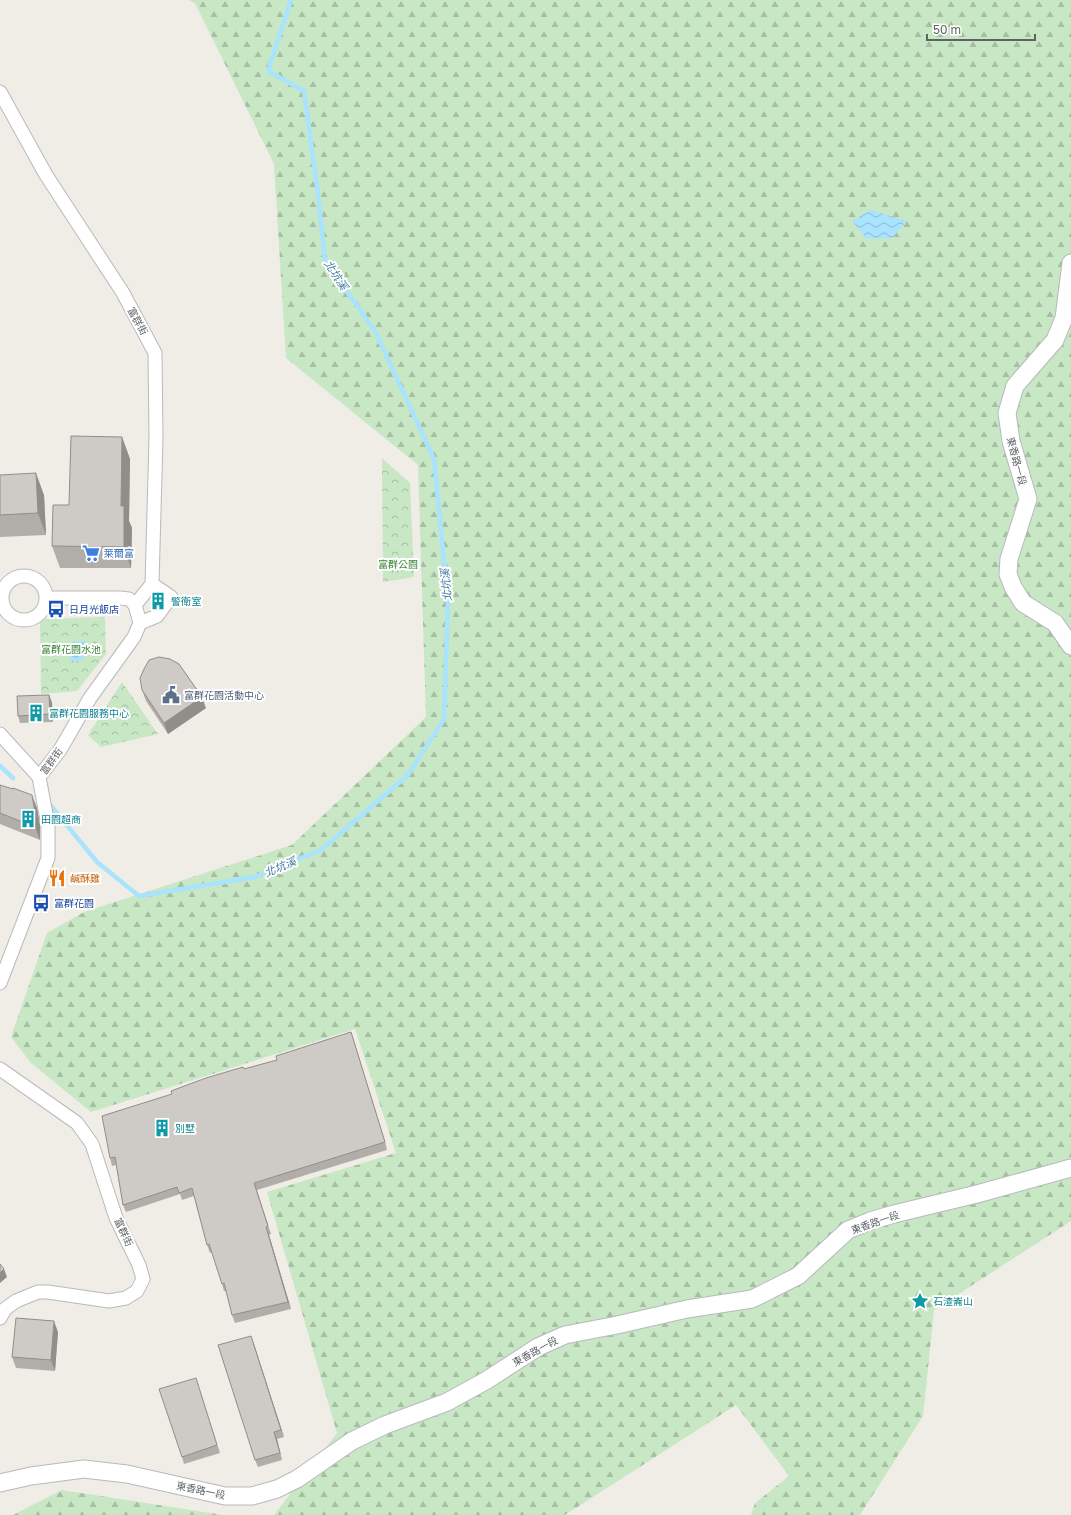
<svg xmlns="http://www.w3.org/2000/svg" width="1071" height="1515" font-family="'Golos Text','Noto Sans TC',sans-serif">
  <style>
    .forest { fill: url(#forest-firs) }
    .park { fill: url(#park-crowns) }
    .water { fill: url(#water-waves) }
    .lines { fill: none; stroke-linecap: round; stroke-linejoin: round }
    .stream { stroke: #a9e3fd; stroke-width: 4.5 }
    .minor-casing { stroke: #b7b9bd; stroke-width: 15 }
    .tertiary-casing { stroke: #b7b9bd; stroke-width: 19 }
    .minor { stroke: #fff; stroke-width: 13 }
    .tertiary { stroke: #fff; stroke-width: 17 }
    .wall { fill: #b1aeaa }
    .shaded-wall { fill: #908d8b }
    .building { fill: #cecac6; stroke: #908d8b }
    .labels { text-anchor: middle; stroke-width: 4; stroke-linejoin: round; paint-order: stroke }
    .street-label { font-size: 10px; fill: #5e6366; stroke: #fff }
    .shop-label { font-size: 10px; fill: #366cbe; stroke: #fff; text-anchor: start }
    .park-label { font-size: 10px; fill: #3d8537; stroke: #fff }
    .culture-label { font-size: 10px; fill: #0d838f; stroke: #fff; text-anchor: start }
    .transit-label { font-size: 10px; fill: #164399; stroke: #fff; text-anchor: start }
    .service-label { font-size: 10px; fill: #4e5e75; stroke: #fff; text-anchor: start }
    .food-label { font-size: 10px; fill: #c56008; stroke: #fff; text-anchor: start }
    .water-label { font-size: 11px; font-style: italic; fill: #3f7a9f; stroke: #fff }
  </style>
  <defs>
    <pattern id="forest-firs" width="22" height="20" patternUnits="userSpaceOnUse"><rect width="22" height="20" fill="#c8e7c4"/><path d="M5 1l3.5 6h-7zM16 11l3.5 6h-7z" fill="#a6bfa3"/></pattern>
    <pattern id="park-crowns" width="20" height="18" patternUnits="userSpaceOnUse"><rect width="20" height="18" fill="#c8e7c4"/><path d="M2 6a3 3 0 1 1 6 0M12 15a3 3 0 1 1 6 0" fill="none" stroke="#a6bfa3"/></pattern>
    <pattern id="water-waves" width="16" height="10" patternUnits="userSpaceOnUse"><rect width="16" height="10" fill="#a9e3fd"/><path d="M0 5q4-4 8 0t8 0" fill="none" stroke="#8dbcd1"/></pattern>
  </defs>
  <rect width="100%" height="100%" fill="#f0ede6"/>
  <path class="forest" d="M 189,0 L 1071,0 L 1071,1221 L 934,1310 L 923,1416 L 860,1515 L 751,1515 L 755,1503 L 789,1476 L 736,1405 L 565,1515 L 274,1515 L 337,1433 L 267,1192 L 396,1153 L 355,1029 L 91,1112 L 31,1063 L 11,1037 L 47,933 L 84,912 L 292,845 L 426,717 L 418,465 L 286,358 L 274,164 L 195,3 Z
    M 62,1490 L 223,1515 L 13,1515 Z"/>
  <path class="park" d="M 382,458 L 410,483 L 414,577 L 383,582 Z
    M 105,617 L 106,654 L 77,691 L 41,694 L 40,619 Z
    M 122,682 L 158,734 L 101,747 L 88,735 Z"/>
  <path class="water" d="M 870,210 L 907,221 L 892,238 L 867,239 L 852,221 Z
    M 76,641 L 84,641 L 88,645 L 90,652 L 85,657 L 76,662 L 71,660 C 68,651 68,646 76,641 Z"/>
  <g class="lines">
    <path class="stream" d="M 0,766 L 13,778
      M 47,801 L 97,862 L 139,896 L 255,877 L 321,850 L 408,775 L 444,719 L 448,602 L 434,459 L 375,331 L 325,261 L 318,194 L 304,91 L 268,71 L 291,0"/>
    <g class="minor-casing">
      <path id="minor" d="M 0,92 L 46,175 L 123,293 L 155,353 L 156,438 L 152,584 L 171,597 L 157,616 L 140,623
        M2 598a22 22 0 1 1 44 0a22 22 0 1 1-44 0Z
        M 135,605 L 152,584
        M 0,734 L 39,777
        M 0,983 L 48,858 L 48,825 L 39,777 L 60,750 L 90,698 L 134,637 L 140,623 L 135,605 L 129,599 L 120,598 L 46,598
        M 0,1069 L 77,1123 L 92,1144 L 116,1218 L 139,1265 L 143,1279 L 137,1291 L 126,1298 L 109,1301 L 48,1292 L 38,1292 L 16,1301 L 5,1309 L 0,1318"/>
    </g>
    <g class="tertiary-casing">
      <path id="tertiary" d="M 1071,263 L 1064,318 L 1055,340 L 1015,386 L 1007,413 L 1011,441 L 1028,499 L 1009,559 L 1008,574 L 1013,587 L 1023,603 L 1055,623 L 1071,646
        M 0,1483 L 31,1476 L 84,1469 L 127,1474 L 225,1496 L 252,1496 L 277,1489 L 297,1479 L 352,1441 L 385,1425 L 447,1402 L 487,1380 L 538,1347 L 565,1335 L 617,1325 L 687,1309 L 752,1299 L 798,1276 L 848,1230 L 870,1221 L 894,1214 L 977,1194 L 1071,1168"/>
    </g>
    <use href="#minor" class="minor"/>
    <use href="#tertiary" class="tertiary"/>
  </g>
  <path class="wall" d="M 122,437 L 130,459 L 129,521 L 132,528 L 131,568 L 60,568 L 52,546 L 69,505 Z
    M 0,475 L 44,495 L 46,535 L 0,537 Z
    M 142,690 L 206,708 L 168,734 L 146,701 Z
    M 49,695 L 52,703 L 53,722 L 20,723 L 18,716 Z
    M 0,785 L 37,808 L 40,826 L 40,840 L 0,824 Z
    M 351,1032 L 387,1150 L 257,1190 L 271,1234 L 269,1235 L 291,1309 L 235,1323 L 232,1315 L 226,1291 L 224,1291 L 222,1284 L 212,1252 L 210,1253 L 207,1245 L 194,1196 L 182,1200 L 180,1194 L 126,1212 L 123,1205 L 116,1165 L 112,1166 L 110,1158 L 172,1094 L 244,1069 L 277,1060 Z
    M 58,1332 L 55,1371 L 16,1368 L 12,1357 Z
    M 251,1336 L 284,1437 L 277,1439 L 282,1460 L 258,1467 L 255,1460 Z
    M 196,1378 L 220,1453 L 184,1464 L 182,1457 Z"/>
  <path class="shaded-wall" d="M 122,437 L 130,459 L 129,521 L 132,528 L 131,568 L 124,547 L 121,506 Z
    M 36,473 L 44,495 L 46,535 L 38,513 Z
    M 49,695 L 52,703 L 53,722 L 50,714 Z
    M 202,697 L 206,708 L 168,734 L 164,723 Z
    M 32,795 L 37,808 L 40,826 L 40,840 L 35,827 Z
    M 351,1032 L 353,1040 L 387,1150 L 385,1142 Z
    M 266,1227 L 269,1235 L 291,1309 L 288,1302 Z
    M 4,1269 L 7,1277 L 0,1283 L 0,1273 Z
    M 54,1321 L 58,1332 L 55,1371 L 51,1360 Z
    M 251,1336 L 254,1344 L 284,1437 L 281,1430 Z
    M 274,1432 L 277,1439 L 282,1460 Z"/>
  <path class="building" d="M 71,436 L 122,437 L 121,506 L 124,506 L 124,547 L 52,546 L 53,505 L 69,505 Z
    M 36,473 L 38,513 L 0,515 L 0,475 Z
    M 159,657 L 170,659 L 179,664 L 202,697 L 164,723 L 142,690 L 140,678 L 144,669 L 149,660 Z
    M 49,695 L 50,714 L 18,716 L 17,696 Z
    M 0,785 L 13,789 L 13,788 L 32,795 L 35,813 L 35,827 L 0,813 Z
    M 351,1032 L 385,1142 L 254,1183 L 268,1226 L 266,1227 L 288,1302 L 232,1315 L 224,1283 L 222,1284 L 209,1244 L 207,1245 L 192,1188 L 179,1193 L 177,1187 L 123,1205 L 115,1157 L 110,1158 L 102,1116 L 172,1094 L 171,1091 L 206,1078 L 243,1067 L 244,1069 L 277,1060 L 276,1056 Z
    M 0,1264 L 4,1269 L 0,1273 Z
    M 16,1318 L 54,1321 L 51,1360 L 12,1357 Z
    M 251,1336 L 281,1430 L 274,1432 L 280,1453 L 255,1460 L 218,1345 Z
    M 196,1378 L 217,1445 L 182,1457 L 159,1389 Z"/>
  <defs>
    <g id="supermarket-bare" transform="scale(1.38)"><path d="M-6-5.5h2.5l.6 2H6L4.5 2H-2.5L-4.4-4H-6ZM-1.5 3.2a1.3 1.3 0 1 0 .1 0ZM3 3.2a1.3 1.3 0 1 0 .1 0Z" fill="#3f7fe0" stroke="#fff" stroke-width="2.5" paint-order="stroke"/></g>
    <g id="building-bare" transform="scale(1.38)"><path d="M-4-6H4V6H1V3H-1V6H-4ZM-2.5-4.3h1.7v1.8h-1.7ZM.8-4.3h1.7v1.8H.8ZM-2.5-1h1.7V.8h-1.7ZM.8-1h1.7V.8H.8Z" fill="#0f9aa8" stroke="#fff" stroke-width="2.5" paint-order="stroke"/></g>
    <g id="bus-bare" transform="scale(1.38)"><path d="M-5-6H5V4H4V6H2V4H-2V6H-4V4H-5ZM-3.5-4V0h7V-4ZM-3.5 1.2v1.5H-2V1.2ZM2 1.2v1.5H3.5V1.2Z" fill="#1a4fb4" stroke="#fff" stroke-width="2.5" paint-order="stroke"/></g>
    <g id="civic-bare" transform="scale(1.38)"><path d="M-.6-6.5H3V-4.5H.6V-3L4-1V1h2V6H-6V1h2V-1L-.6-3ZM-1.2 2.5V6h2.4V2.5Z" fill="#5c6f8a" stroke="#fff" stroke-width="2.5" paint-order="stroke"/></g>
    <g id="restaurant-bare" transform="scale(1.38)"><path d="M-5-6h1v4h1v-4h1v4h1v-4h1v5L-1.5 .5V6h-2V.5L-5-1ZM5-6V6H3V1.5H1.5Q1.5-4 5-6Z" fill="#e8710a" stroke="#fff" stroke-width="2.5" paint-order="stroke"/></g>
    <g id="sight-bare" transform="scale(1.38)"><path d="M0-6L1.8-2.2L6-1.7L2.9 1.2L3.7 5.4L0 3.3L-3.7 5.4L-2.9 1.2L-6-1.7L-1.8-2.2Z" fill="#0f9aa8" stroke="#fff" stroke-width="2.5" paint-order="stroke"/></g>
  </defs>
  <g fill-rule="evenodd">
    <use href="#supermarket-bare" x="91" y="553"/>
    <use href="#building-bare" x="158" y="601"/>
    <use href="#bus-bare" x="56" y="609"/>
    <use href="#civic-bare" x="171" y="695"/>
    <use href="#building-bare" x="36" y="713"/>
    <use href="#building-bare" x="28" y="819"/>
    <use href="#restaurant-bare" x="57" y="878"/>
    <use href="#bus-bare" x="41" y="903"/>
    <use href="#building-bare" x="162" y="1128"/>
    <use href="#sight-bare" x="920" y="1301"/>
  </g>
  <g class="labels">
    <g class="street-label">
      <text transform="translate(138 321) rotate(61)" y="4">富群街</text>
      <text transform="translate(1017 461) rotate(75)" y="4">東香路一段</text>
      <text transform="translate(51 761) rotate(-54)" y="4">富群街</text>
      <text transform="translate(875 1222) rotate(-19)" y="4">東香路一段</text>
      <text transform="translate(124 1232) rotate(65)" y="4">富群街</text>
      <text transform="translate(535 1351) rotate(-29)" y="4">東香路一段</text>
      <text transform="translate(201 1490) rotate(12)" y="4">東香路一段</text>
    </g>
    <g class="shop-label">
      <text x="104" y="557">萊爾富</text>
    </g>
    <g class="park-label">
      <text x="398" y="568">富群公園</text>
      <text x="71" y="653">富群花園水池</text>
    </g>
    <g class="culture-label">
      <text x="171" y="605">警衛室</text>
      <text x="49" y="717">富群花園服務中心</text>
      <text x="41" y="823">田園超商</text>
      <text x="175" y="1132">別墅</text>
      <text x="933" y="1305">石渣崙山</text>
    </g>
    <g class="transit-label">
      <text x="69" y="613">日月光飯店</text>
      <text x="54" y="907">富群花園</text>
    </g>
    <g class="service-label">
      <text x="184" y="699">富群花園活動中心</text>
    </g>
    <g class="food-label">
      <text x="70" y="882">鹹酥雞</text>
    </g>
    <g class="water-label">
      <text transform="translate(336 275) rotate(57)" y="4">北坑溪</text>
      <text transform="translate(446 585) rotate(-95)" y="4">北坑溪</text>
      <text transform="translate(280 867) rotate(-23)" y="4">北坑溪</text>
    </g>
  </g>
  <path d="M927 34v6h108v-6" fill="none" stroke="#5e6366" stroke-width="2"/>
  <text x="933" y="34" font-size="12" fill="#5e6366" stroke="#ffffff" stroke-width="3" paint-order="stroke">50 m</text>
</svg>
